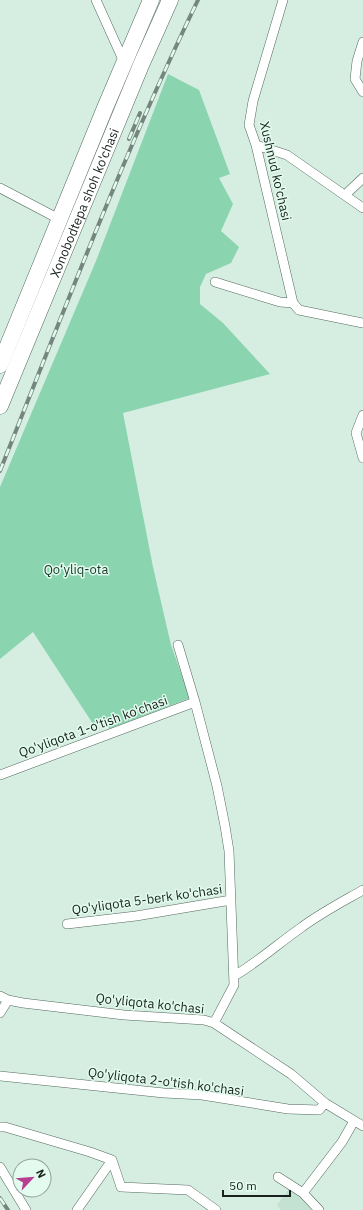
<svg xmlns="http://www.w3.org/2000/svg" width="363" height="1210" font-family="'IBM Plex Sans',sans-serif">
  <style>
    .built { fill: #c3e2d1 }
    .green { fill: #8bd4b0 }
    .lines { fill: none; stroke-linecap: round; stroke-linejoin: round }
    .street-casing { stroke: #54695e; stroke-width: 10 }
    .highway-casing { stroke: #54695e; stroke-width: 17 }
    .street { stroke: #fff; stroke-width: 9 }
    .highway { stroke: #fff; stroke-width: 16 }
    .rail-casing { stroke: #75867e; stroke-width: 4 }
    .rail { stroke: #e2fbee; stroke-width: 2.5; stroke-dasharray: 8; stroke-linecap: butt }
    .labels { text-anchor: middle; stroke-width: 3; stroke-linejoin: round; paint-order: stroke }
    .street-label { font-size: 13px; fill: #19221e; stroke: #e2fbee }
    .park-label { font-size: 13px; fill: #153a2a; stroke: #e2fbee }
  </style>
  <rect width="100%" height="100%" fill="#d5eee1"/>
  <path class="built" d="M 291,1186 L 313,1210 L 281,1210 L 277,1205 Z"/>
  <path class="green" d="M 168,74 L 199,90 L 230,174 L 219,178 L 233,204 L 221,231 L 239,247 L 231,263 L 206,274 L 200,287 L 200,304 L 223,323 L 270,374 L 123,413 L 153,567 L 171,645 L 190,698 L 109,729 L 105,719 L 93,724 L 33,632 L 0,659 L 0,487 L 96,261 Z"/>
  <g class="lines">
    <g class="street-casing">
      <path id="street" d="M 96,0 L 124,62
        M 283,0 L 253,101 L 249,125 L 256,145 L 293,303
        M 363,42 L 357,61 L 355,79 L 363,92
        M 256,145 L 287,155 L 363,208
        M 0,188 L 59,219
        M 345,195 L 363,178
        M 215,282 L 280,302 L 293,303 L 299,310 L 363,323
        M 363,415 L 356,433 L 363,458
        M 178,645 L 195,702 L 217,786 L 225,826 L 229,851 L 234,985 L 214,1023
        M 0,775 L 195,702
        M 67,924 L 136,916 L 231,900
        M 234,976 C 258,962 279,943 302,927 C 321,913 342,902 363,890
        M 0,996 L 8,1000 L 23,1003 L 124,1015 L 204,1020 L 214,1023 L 291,1074 L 325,1103 L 363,1126
        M 0,1013 L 8,1000
        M 0,1076 L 164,1093 L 202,1095 L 288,1109 L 319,1110 L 325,1103
        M 0,1127 L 5,1127 L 90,1152 L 112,1160 L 121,1187 L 188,1190 L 216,1210
        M 0,1167 L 26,1210
        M 278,1177 L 303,1193 L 319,1210
        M 303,1193 L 342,1142 L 354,1121
        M 77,1210 L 112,1160"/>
    </g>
    <g class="highway-casing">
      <g id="highway">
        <path d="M 0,365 L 105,108 L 151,0"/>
        <path id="s1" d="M 0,406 L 141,65 L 170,0"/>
      </g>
    </g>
    <use href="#street" class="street"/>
    <use href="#highway" class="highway"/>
    <g class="rail-casing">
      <path id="rail" d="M 129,139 L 140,113
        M 0,471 C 63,313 124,153 198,0
        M 0,1198 L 8,1210"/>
    </g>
    <use href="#rail" class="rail"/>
  </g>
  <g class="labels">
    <g class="street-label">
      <text transform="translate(276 171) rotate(77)" y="5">Xushnud ko'chasi</text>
      <text dy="5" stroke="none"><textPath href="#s1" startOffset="220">Xonobodtepa shoh ko'chasi</textPath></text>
      <text transform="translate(93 726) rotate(-20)" y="5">Qo'yliqota 1-o'tish ko'chasi</text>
      <text transform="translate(147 899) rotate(-8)" y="5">Qo'yliqota 5-berk ko'chasi</text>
      <text transform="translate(150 1003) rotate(6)" y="5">Qo'yliqota ko'chasi</text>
      <text transform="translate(166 1081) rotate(7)" y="5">Qo'yliqota 2-o'tish ko'chasi</text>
    </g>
    <g class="park-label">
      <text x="76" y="574">Qo‘yliq-ota</text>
    </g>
  </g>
  <g transform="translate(32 1178) rotate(64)"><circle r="19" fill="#e2fbee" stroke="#92a49b"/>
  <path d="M0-3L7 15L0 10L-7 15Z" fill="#b83e92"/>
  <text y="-6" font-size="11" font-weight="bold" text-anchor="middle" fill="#19221e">N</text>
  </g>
  <path d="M223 1190v6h67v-6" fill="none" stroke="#19221e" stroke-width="2"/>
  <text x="229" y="1190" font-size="12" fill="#19221e" stroke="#e2fbee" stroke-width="3" paint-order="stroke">50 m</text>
</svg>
